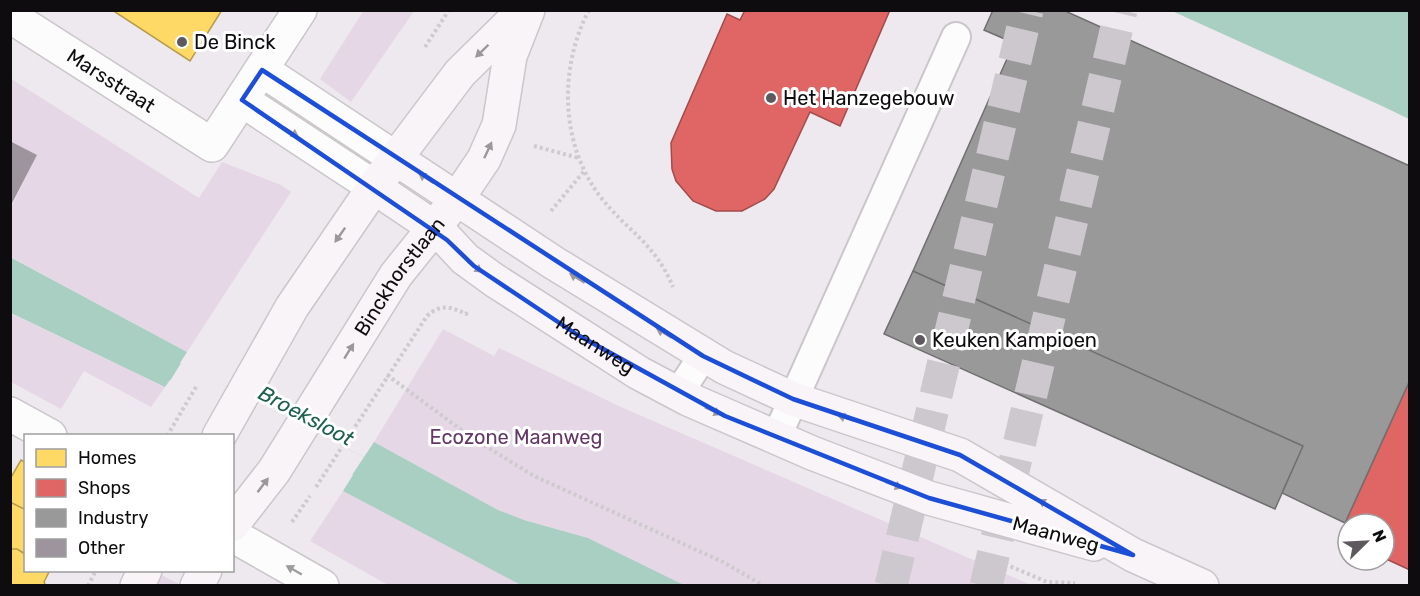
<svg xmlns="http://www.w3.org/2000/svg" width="1420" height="596" font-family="Rubik,sans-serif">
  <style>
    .green { fill: #e6d7e7 }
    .water { fill: #a9cec2 }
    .pier { fill: #eee9ee }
    .homes { fill: #ffd966; stroke: #b79c4c; stroke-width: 1.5 }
    .shops { fill: #e06666; stroke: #a14b4c; stroke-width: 1.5 }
    .industry { fill: #999; stroke: #706f70; stroke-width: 1.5 }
    .building { fill: #9d949d }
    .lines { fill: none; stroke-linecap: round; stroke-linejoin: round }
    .primary-tunnel { stroke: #cdc8cd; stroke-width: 33; stroke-dasharray: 33 16; stroke-linecap: butt }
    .lane-casing { stroke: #cac6ca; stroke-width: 32 }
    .street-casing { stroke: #cac6ca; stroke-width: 36 }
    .secondary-casing { stroke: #cac6ca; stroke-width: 36 }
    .path { stroke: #cdcbcd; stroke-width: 4; stroke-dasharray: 3 3; stroke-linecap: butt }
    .lane { stroke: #fcfcfc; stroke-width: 28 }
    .street { stroke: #fcfcfc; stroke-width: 33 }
    .secondary { stroke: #f8f4f8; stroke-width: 33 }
    .oneway { fill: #9b979b }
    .oneway2 { fill: #9d9c9e }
    .marked { fill: none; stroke: #1d4ed8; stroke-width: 4.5; stroke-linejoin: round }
    .poi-dot { fill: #5d595e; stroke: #fff; stroke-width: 2 }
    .labels { text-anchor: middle; stroke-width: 6; stroke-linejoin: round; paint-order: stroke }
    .poi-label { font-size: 20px; fill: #0f0c10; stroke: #fff; text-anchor: start }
    .street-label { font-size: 20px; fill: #0f0c10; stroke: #fff }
    .park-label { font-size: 20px; fill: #643768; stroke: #fff }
    .water-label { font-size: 21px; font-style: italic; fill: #1a604c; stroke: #fff }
  </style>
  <rect width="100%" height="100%" fill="#eee9ee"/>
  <path class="green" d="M 364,10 L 414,11 L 351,102 L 320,79 Z
    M 10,78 L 199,198 L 222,162 L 281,185 L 291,192 L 187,352 L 11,257 L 11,207 L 37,155 L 11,141 Z
    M 10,313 L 165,387 L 151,407 L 84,371 L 61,409 L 11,382 Z
    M 443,329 L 494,356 L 499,348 L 621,407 L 1031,585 L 684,585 L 588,538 L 524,520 L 498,510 L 374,442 Z
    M 343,491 L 499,573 L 521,585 L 388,585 L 310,541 Z
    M 158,573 L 179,584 L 178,585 L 152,586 Z"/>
  <path class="water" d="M 1172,11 L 1409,11 L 1409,119 L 1382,106 Z
    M 10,257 L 187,352 L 180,363 L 364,457 L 374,442 L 498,510 L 524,520 L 588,538 L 684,585 L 521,585 L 343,491 L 353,475 L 170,380 L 165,387 L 11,313 Z"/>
  <path class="pier" d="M 181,363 L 364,457 L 352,475 L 170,381 Z"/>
  <path class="homes" d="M 112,10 L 222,10 L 190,61 Z
    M 21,460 L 26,463 L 26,510 L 10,502 L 10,479 Z
    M 10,502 L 26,510 L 26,555 L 17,549 L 10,549 Z
    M 10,549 L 17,549 L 24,553 L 26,570 L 50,570 L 44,582 L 46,586 L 10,586 Z"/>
  <path class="shops" d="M 745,10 L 890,10 L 840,126 L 810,112 L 774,189 L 765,199 L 742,211 L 716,211 L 693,201 L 676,181 L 672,169 L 671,143 L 727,14 L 740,20 Z
    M 1410,380 L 1410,570 L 1384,558 L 1384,524 L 1345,523 Z"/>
  <path class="industry" d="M 993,10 L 1063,10 L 1410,166 L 1410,380 L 1345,523 L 1282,493 L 1303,446 L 913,271 L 1014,43 L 984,30 Z
    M 913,271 L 1303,446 L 1275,509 L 884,334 Z"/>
  <path class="building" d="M 10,141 L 37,155 L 10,207 Z"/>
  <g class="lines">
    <path class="primary-tunnel" d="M 891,586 L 1027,10
      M 986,586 L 1121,10"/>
    <g class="lane-casing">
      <path id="lane" d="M 678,394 L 703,356
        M 776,438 L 956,37"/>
    </g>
    <g class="street-casing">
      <g id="street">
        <path id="s1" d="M 10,16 L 212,145 L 300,10"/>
        <path d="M 262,70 L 395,158"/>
        <path d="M 242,100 L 374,187"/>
        <path d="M 10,414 L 50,436"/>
        <path d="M 232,535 L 322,586"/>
      </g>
    </g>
    <g class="secondary-casing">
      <g id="secondary">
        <path d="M 395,158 L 554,263 L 724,367 L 793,399 L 960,455 L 1133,555 L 1202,586"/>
        <path id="s2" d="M 374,187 L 438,230 L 465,259 L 494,280 L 639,373 L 688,399 L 812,453 L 929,498 L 1094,544"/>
        <path d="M 219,436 L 292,307 L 374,187 L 460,73 L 522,12"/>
        <path id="s3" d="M 232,525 L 274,471 L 396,275 L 457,199 L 484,159 L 499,125 L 510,56 L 528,10"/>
        <path d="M 137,586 L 145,570"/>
        <path d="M 197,586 L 205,570"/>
      </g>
    </g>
    <path class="path" d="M 589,10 C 559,67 560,142 599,195 C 626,231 654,241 673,287
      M 425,47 L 449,10
      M 534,146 L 579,158
      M 551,211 L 585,170
      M 387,375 L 471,437 L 534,476 L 723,562 L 764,586
      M 167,436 L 196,387
      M 316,487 L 427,316 C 440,304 450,306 466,314 L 467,312
      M 292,522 L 310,496
      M 1005,564 L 1047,582 L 1075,583
      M 88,586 L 96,570"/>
    <use href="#lane" class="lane"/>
    <use href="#street" class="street"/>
    <use href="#secondary" class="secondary"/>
  </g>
  <defs><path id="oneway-solid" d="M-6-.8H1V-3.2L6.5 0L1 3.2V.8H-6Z" transform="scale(1.5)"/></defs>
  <g class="oneway">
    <use href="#oneway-solid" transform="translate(482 51) rotate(136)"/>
    <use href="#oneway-solid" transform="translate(488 150) rotate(-65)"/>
    <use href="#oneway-solid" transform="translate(426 178) rotate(-147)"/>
    <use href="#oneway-solid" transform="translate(340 235) rotate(125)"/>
    <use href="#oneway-solid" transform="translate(475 267) rotate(36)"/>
    <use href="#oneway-solid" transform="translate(577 278) rotate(-148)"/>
    <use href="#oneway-solid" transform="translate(664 333) rotate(-149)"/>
    <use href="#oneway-solid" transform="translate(349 351) rotate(-58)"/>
    <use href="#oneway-solid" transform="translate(713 411) rotate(25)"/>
    <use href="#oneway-solid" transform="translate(846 418) rotate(-162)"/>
    <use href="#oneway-solid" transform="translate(263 485) rotate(-53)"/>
    <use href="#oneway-solid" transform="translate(894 485) rotate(21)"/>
    <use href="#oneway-solid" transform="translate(1046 504) rotate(-150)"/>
  </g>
  <g class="oneway2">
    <use href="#oneway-solid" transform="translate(291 132) rotate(33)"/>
    <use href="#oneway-solid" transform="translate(294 570) rotate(-150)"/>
  </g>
  <path class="marked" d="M 262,70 L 703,356 L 793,399 L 960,455 L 1133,555 L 929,498 L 725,416 L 576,334 L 474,266 L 447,240 L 242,100 Z"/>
  <g class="poi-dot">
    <circle cx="182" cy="42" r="6"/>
    <circle cx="771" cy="98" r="6"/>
    <circle cx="920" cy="340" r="6"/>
  </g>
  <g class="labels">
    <g class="poi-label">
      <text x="194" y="49">De Binck</text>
      <text x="783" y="105">Het Hanzegebouw</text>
      <text x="932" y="347">Keuken Kampioen</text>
    </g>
    <g class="street-label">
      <text dy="7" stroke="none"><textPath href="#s1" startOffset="120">Marsstraat</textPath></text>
      <text dy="7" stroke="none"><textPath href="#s3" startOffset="300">Binckhorstlaan</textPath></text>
      <text dy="7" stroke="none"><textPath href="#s2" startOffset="273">Maanweg</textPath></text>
      <text transform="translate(1056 534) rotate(15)" y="7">Maanweg</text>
    </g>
    <g class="park-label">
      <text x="516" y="444">Ecozone Maanweg</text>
    </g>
    <g class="water-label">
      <text transform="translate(306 416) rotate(28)" y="7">Broeksloot</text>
    </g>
  </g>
  <rect width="1420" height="596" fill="none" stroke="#0f0c10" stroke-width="24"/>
  <rect x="24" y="434" width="210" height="138" fill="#ffffff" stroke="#9f9e9f" stroke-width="1.5"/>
  <rect x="36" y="449" width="30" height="18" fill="#ffd966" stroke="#9f9e9f" stroke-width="1.5"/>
  <text x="78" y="464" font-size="18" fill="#0f0c10">Homes</text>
  <rect x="36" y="479" width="30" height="18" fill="#e06666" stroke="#9f9e9f" stroke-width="1.5"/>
  <text x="78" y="494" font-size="18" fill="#0f0c10">Shops</text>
  <rect x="36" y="509" width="30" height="18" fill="#999999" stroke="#9f9e9f" stroke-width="1.5"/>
  <text x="78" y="524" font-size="18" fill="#0f0c10">Industry</text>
  <rect x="36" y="539" width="30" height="18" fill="#9d949d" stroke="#9f9e9f" stroke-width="1.5"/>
  <text x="78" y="554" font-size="18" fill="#0f0c10">Other</text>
  <g transform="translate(1366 542) rotate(66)"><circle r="28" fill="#ffffff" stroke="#9f9e9f" stroke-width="1.5"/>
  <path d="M0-4.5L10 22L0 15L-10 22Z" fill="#5d595e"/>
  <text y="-9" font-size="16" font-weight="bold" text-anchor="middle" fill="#0f0c10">N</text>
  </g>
</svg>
